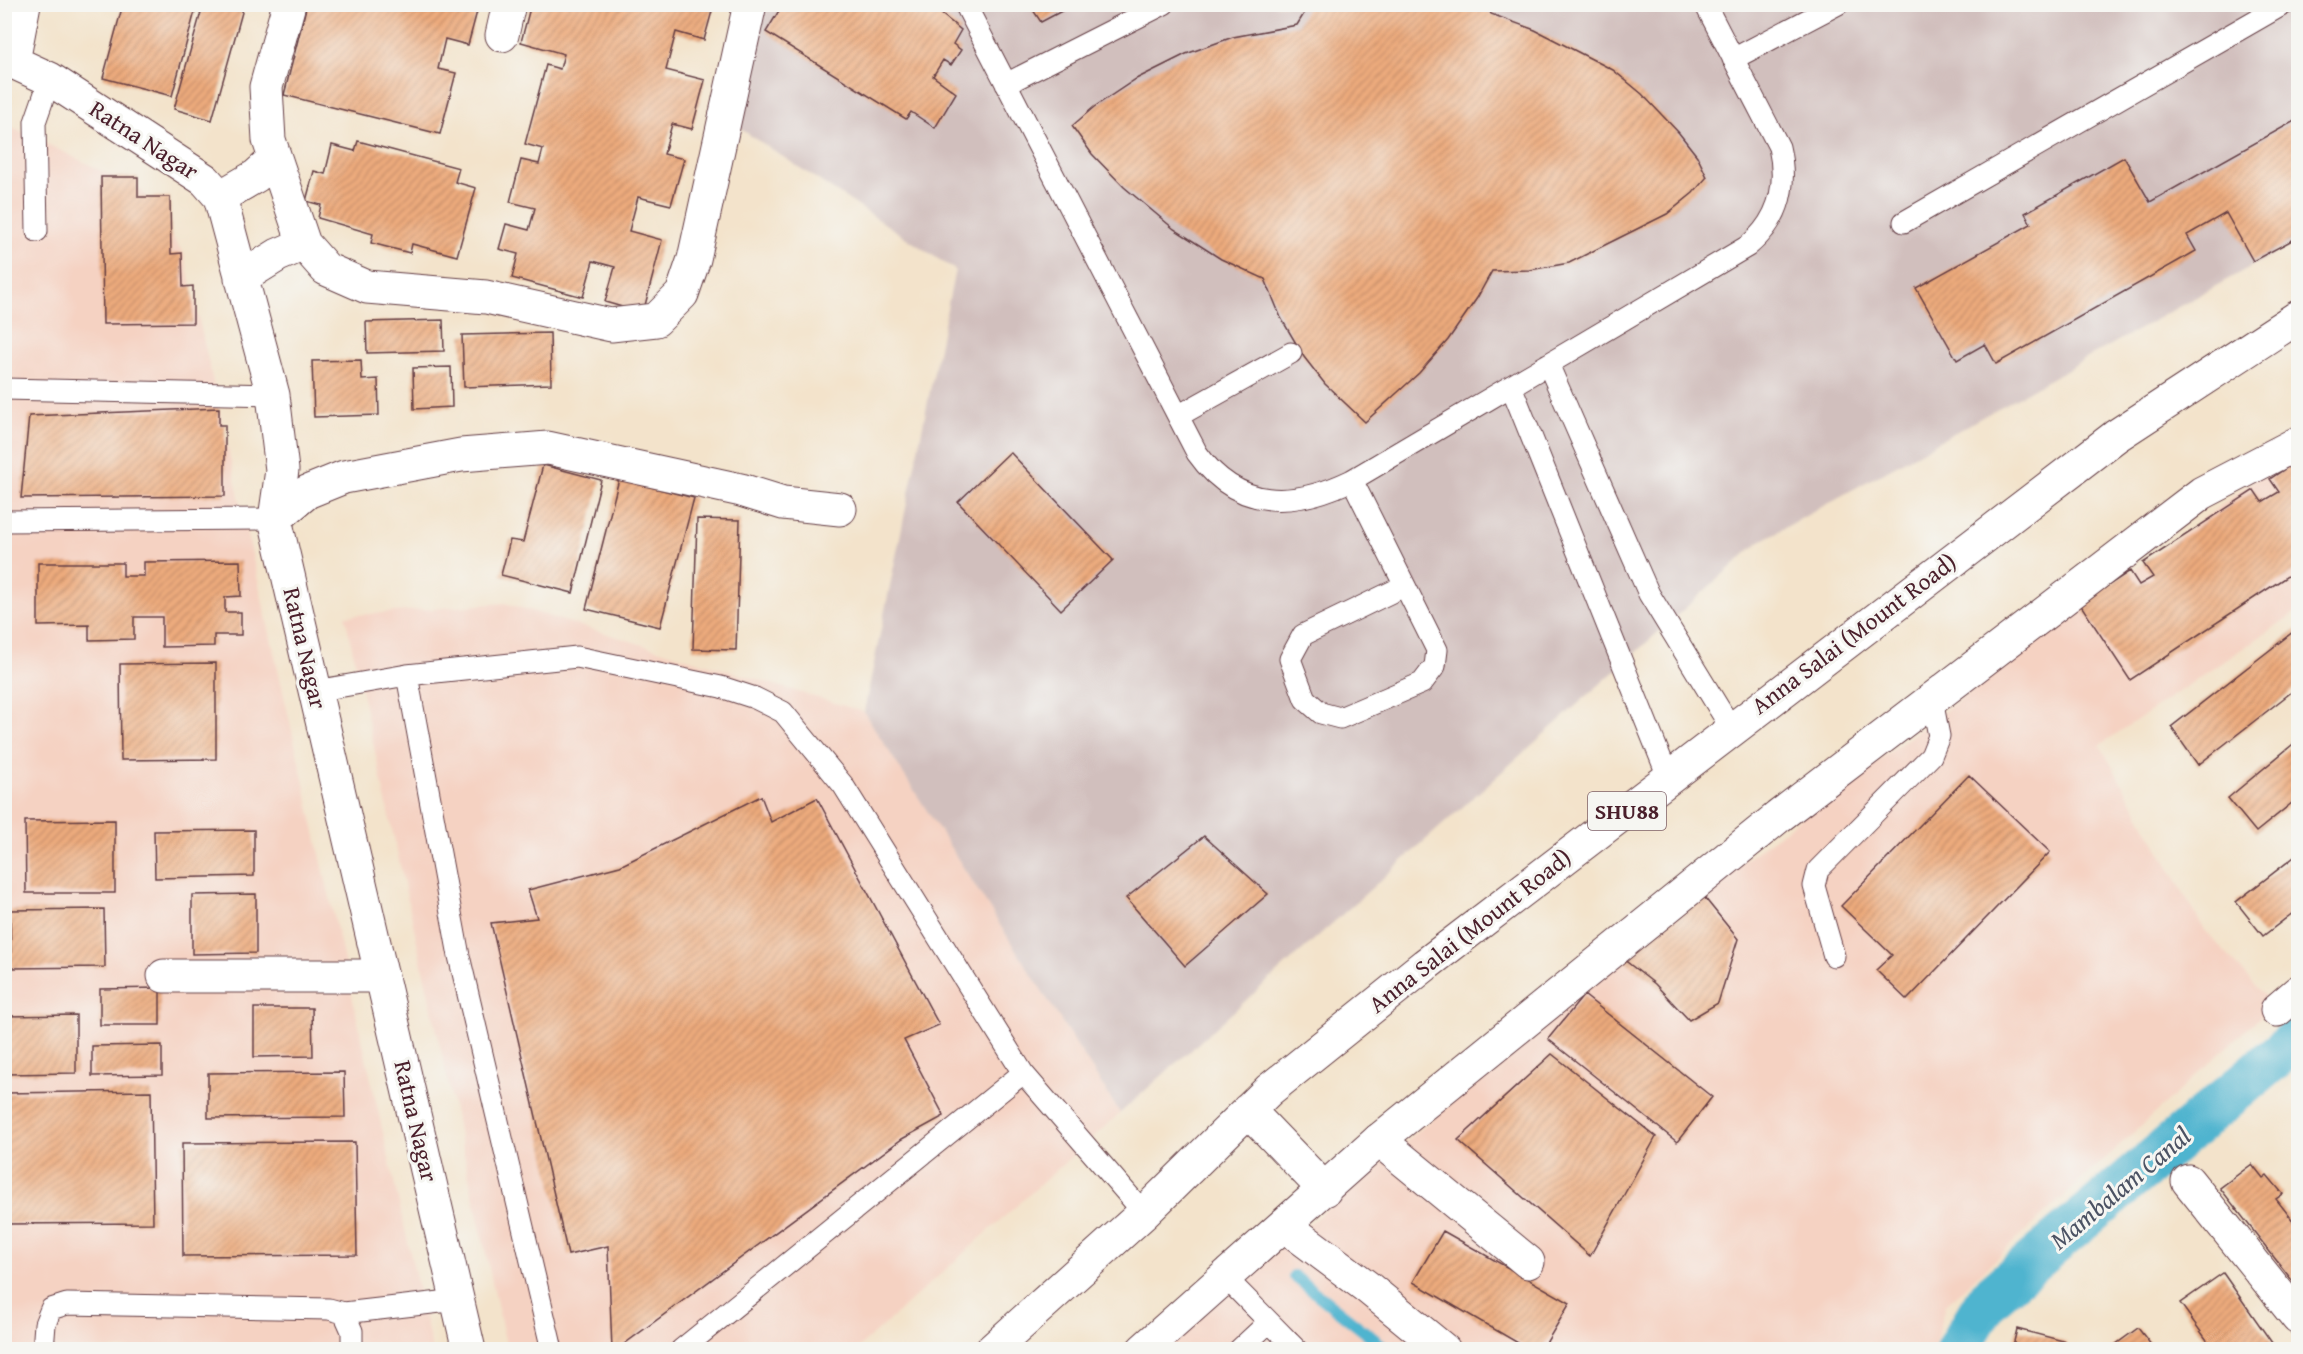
<svg xmlns="http://www.w3.org/2000/svg" width="2303" height="1354" font-family="'Gentium Book Plus',serif">
  <style>
    .built { fill: #f5d2c2 }
    .industrial { fill: #d1bfbd }
    .lines { fill: none; stroke-linecap: round; stroke-linejoin: round }
    .stream { stroke: #50b4cf; stroke-width: 12 }
    .canal { stroke: #50b4cf; stroke-width: 44 }
    .building { fill: url(#building-hatch) }
    .service-casing { stroke: #633c43; stroke-width: 23 }
    .minor-casing { stroke: #633c43; stroke-width: 35 }
    .primary-casing { stroke: #633c43; stroke-width: 35 }
    .service { stroke: #fff; stroke-width: 21 }
    .minor { stroke: #fff; stroke-width: 33 }
    .primary { stroke: #fff; stroke-width: 33 }
    .labels { text-anchor: middle; stroke-width: 6; stroke-linejoin: round; paint-order: stroke }
    .shield { fill: #f6f6f2; stroke: #7e6067; stroke-width: 1.5 }
    .shield-label { font-size: 22px; font-weight: bold; fill: #4a1f2b }
    .street-label { font-size: 24px; fill: #4a1f2b; stroke: #f6f6f2 }
    .water-label { font-size: 26px; font-style: italic; fill: #4c5364; stroke: #f6f6f2 }
  </style>
  <defs>
    <pattern id="building-hatch" width="6" height="6" patternUnits="userSpaceOnUse" patternTransform="scale(1.5)"><rect width="6" height="6" fill="#edab7d"/><path d="M-1 1l2-2M0 6l6-6M5 7l2-2" fill="none" stroke="#c28b67"/></pattern>
  </defs>
  <rect width="100%" height="100%" fill="#f6f6f2"/>
  <filter id="ink" filterUnits="userSpaceOnUse"><feTurbulence type="fractalNoise" baseFrequency=".0167" numOctaves="2"/><feDisplacementMap in="SourceGraphic" scale="12" xChannelSelector="R" yChannelSelector="G"/><feConvolveMatrix kernelMatrix="1 2 1 2 8 2 1 2 1" color-interpolation-filters="sRGB"/></filter>
  <filter id="wash" filterUnits="userSpaceOnUse"><feTurbulence type="fractalNoise" baseFrequency=".008" numOctaves="4" result="noise"/><feDisplacementMap in="SourceGraphic" scale="24" xChannelSelector="R" yChannelSelector="G"/><feGaussianBlur stdDeviation="1.35" result="paint"/><feColorMatrix in="noise" values="0 0 0 0 0 0 0 0 0 0 0 0 0 0 0 0 0 1.4 0 .05"/><feComposite in="paint" operator="in"/></filter>
  <g filter="url(#wash)">
    <rect width="100%" height="100%" fill="#f3e3cb"/>
    <path class="built" d="M 4,123 L 141,190 L 184,254 L 432,1349 L 5,1349 Z
      M 2298,448 L 2298,611 L 2100,745 L 2204,929 L 2273,1005 L 1945,1305 L 1934,1349 L 1162,1350 L 1675,912 Z
      M 505,603 L 864,712 L 1120,1113 L 857,1349 L 507,1349 L 345,616 Z"/>
    <path class="industrial" d="M 754,5 L 2298,5 L 2298,240 L 1759,542 L 1120,1113 L 864,712 L 955,270 L 724,118 Z"/>
    <g class="lines">
      <path class="stream" d="M 1294,1276 L 1388,1350"/>
      <path class="canal" d="M 1957,1350 L 1987,1300 L 2298,1038"/>
    </g>
    <g id="blocks">
      <path class="building" d="M 123,4 L 197,4 L 172,96 L 103,78 Z
        M 307,4 L 479,4 L 468,45 L 445,39 L 438,69 L 456,73 L 440,134 L 284,95 Z
        M 531,4 L 714,4 L 704,40 L 676,32 L 666,70 L 705,80 L 692,129 L 672,124 L 664,154 L 684,159 L 671,205 L 638,197 L 629,231 L 662,240 L 643,313 L 605,302 L 615,267 L 593,261 L 583,297 L 512,278 L 518,254 L 499,249 L 506,224 L 529,230 L 535,208 L 510,202 L 521,160 L 539,164 L 543,149 L 525,144 L 546,65 L 560,69 L 564,54 L 521,42 Z
        M 783,4 L 929,4 L 961,30 L 953,44 L 961,50 L 951,65 L 943,60 L 933,76 L 956,93 L 935,128 L 911,112 L 906,119 L 766,32 Z
        M 1029,4 L 1075,4 L 1041,22 Z
        M 1310,4 L 1486,4 L 1491,14 L 1535,30 L 1613,70 L 1642,94 L 1679,133 L 1697,156 L 1707,177 L 1693,193 L 1667,214 L 1569,263 L 1530,270 L 1492,271 L 1477,298 L 1448,340 L 1419,373 L 1365,422 L 1325,384 L 1304,357 L 1281,318 L 1265,279 L 1221,259 L 1174,229 L 1124,187 L 1092,154 L 1072,126 L 1094,107 L 1136,79 L 1186,54 L 1233,37 L 1297,25 Z
        M 203,5 L 244,5 L 212,120 L 174,109 Z
        M 2298,119 L 2298,242 L 2296,238 L 2253,261 L 2226,213 L 2187,235 L 2196,251 L 1996,364 L 1985,344 L 1957,360 L 1916,288 L 2031,224 L 2025,213 L 2124,157 L 2150,202 Z
        M 358,141 L 459,168 L 455,182 L 476,188 L 457,256 L 412,244 L 410,253 L 371,243 L 373,234 L 318,218 L 321,205 L 306,201 L 314,171 L 325,174 L 332,145 L 355,151 Z
        M 101,177 L 138,177 L 138,197 L 170,197 L 171,254 L 182,253 L 183,287 L 193,286 L 193,323 L 103,324 Z
        M 443,320 L 444,351 L 367,353 L 366,322 Z
        M 550,333 L 551,384 L 464,387 L 462,335 Z
        M 361,360 L 362,380 L 378,379 L 379,415 L 314,417 L 312,361 Z
        M 451,367 L 452,407 L 414,409 L 413,368 Z
        M 219,408 L 219,425 L 225,425 L 225,496 L 21,498 L 29,416 Z
        M 1010,452 L 1113,560 L 1061,610 L 958,502 Z
        M 2298,460 L 2298,569 L 2130,680 L 2080,604 L 2130,571 L 2139,585 L 2153,577 L 2143,563 L 2254,490 L 2262,502 L 2279,492 L 2270,479 Z
        M 543,465 L 601,480 L 573,593 L 501,575 L 510,540 L 523,542 Z
        M 619,479 L 694,498 L 660,627 L 586,609 Z
        M 697,519 L 740,520 L 736,650 L 693,649 Z
        M 240,561 L 241,596 L 225,597 L 225,612 L 241,612 L 241,635 L 214,635 L 214,646 L 162,647 L 162,617 L 134,617 L 134,639 L 89,640 L 89,625 L 38,626 L 38,563 L 123,563 L 123,576 L 144,576 L 144,562 Z
        M 2298,628 L 2298,687 L 2198,765 L 2171,727 Z
        M 216,663 L 216,759 L 121,760 L 120,664 Z
        M 2298,740 L 2298,798 L 2256,832 L 2228,798 Z
        M 1969,775 L 2050,852 L 1907,1000 L 1876,970 L 1892,955 L 1841,906 Z
        M 761,796 L 771,822 L 817,798 L 939,1025 L 904,1040 L 944,1116 L 902,1139 L 616,1350 L 612,1350 L 608,1246 L 568,1255 L 491,923 L 537,918 L 528,890 L 620,866 Z
        M 115,820 L 115,893 L 26,893 L 25,821 Z
        M 254,830 L 254,876 L 155,878 L 154,831 Z
        M 1204,836 L 1268,894 L 1185,966 L 1126,898 Z
        M 2298,854 L 2298,909 L 2263,936 L 2236,902 Z
        M 1700,892 L 1738,939 L 1718,1003 L 1689,1020 L 1655,984 L 1618,955 Z
        M 256,894 L 256,953 L 192,954 L 192,895 Z
        M 104,909 L 105,967 L 11,968 L 10,910 Z
        M 160,988 L 160,1025 L 100,1025 L 100,989 Z
        M 1584,995 L 1712,1097 L 1677,1142 L 1548,1039 Z
        M 254,1008 L 312,1008 L 313,1056 L 254,1057 Z
        M 76,1015 L 76,1073 L 4,1074 L 4,1016 Z
        M 162,1045 L 162,1075 L 92,1076 L 92,1046 Z
        M 1552,1054 L 1656,1137 L 1590,1256 L 1458,1140 Z
        M 344,1072 L 345,1117 L 208,1118 L 208,1073 Z
        M 151,1091 L 153,1223 L 4,1224 L 4,1093 Z
        M 355,1142 L 357,1255 L 183,1256 L 182,1143 Z
        M 2252,1164 L 2263,1178 L 2267,1175 L 2283,1194 L 2276,1199 L 2298,1227 L 2298,1288 L 2220,1188 Z
        M 1443,1231 L 1570,1303 L 1542,1350 L 1530,1350 L 1413,1282 Z
        M 2223,1273 L 2277,1350 L 2214,1350 L 2180,1303 Z
        M 2138,1328 L 2155,1350 L 2108,1350 Z
        M 2017,1329 L 2067,1342 L 2065,1350 L 2012,1350 Z"/>
    </g>
  </g>
  <g filter="url(#ink)">
    <use href="#blocks" fill-opacity="0" stroke="#633c43" stroke-width="1.5"/>
    <g class="lines">
      <g class="service-casing">
        <path id="service" d="M 965,4 L 1197,453 C 1238,511 1294,508 1352,480 L 1748,246 C 1779,220 1788,186 1779,147 L 1705,4
          M 1733,59 L 1838,4
          M 1006,84 L 1164,4
          M 1904,222 L 2284,4
          M 37,231 L 35,122 L 50,79
          M 1548,364 L 1649,594 L 1731,728
          M 1511,386 L 1669,779
          M 4,389 L 273,395
          M 1178,416 L 1291,353
          M 1352,480 L 1437,650 L 1435,666 L 1422,683 L 1340,718 L 1321,713 L 1305,699 L 1290,659 L 1303,635 L 1404,586
          M 4,521 L 275,519
          M 407,675 L 459,956 L 552,1350
          M 315,691 L 407,675 L 577,657 L 721,687 L 755,698 L 783,712 L 843,785 L 1023,1073 L 1144,1213
          M 1834,956 L 1814,886 L 1818,870 L 1931,756 L 1939,736 L 1932,700
          M 1223,1275 L 1297,1350
          M 344,1313 L 458,1300
          M 43,1350 L 45,1324 L 51,1309 L 67,1304 L 329,1309 L 344,1313 L 352,1331 L 352,1350
          M 681,1350 L 1023,1073
          M 1239,1350 L 1269,1322"/>
      </g>
      <g class="minor-casing">
        <path id="minor" d="M 289,4 L 266,87 L 269,140 L 304,244 L 326,269 L 367,287 L 486,297 L 611,325 L 656,320 L 682,294 L 694,259 L 750,4
          M 502,35 L 509,4
          M 4,61 L 13,62 L 50,79 L 205,180 L 220,197 L 273,395 L 282,470 L 275,519 L 469,1350
          M 13,62 L 24,4
          M 220,197 L 256,176 L 275,159
          M 241,278 L 278,255 L 304,244
          M 275,519 L 307,492 L 344,477 L 461,455 L 548,448 L 741,490 L 783,503 L 840,509
          M 164,976 L 382,976
          M 2277,1010 L 2298,992
          M 1379,1140 L 1528,1262
          M 2188,1181 L 2298,1318
          M 1284,1225 L 1367,1287 L 1444,1350"/>
      </g>
      <g class="primary-casing">
        <path id="primary" d="M 1248,1110 L 1325,1190
          M 992,1350 L 1144,1213 L 1269,1090 L 1425,965 L 2116,436 L 2298,317
          M 1143,1350 L 1379,1140 L 1778,817 L 2202,493 L 2298,443"/>
      </g>
      <use href="#service" class="service"/>
      <use href="#minor" class="minor"/>
      <use href="#primary" class="primary"/>
    </g>
  </g>
  <g class="labels">
    <rect class="shield" x="1588" y="792" width="78" height="38" rx="4.5"/>
    <g class="shield-label">
      <text x="1627" y="819">SHU88</text>
    </g>
    <g class="street-label">
      <text transform="translate(144 140) rotate(33)" y="8">Ratna Nagar</text>
      <text transform="translate(1854 634) rotate(-37)" y="8">Anna Salai (Mount Road)</text>
      <text transform="translate(305 648) rotate(77)" y="8">Ratna Nagar</text>
      <text transform="translate(1470 931) rotate(-38)" y="8">Anna Salai (Mount Road)</text>
      <text transform="translate(416 1121) rotate(77)" y="8">Ratna Nagar</text>
    </g>
    <g class="water-label">
      <text transform="translate(2120 1188) rotate(-40)" y="9">Mambalam Canal</text>
    </g>
  </g>
  <rect width="2303" height="1354" fill="none" stroke="#f6f6f2" stroke-width="24"/>
</svg>
